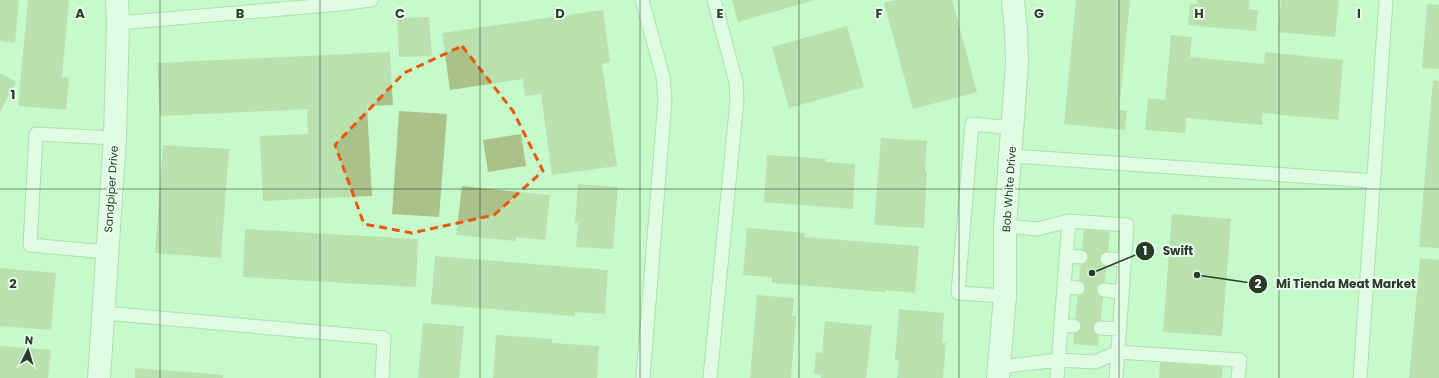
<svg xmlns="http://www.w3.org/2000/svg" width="1439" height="378" font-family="Poppins,sans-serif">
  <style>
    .building { fill: #aac28a }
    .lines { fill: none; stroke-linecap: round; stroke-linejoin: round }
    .service-casing { stroke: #8ebe92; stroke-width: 15 }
    .minor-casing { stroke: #8ebe92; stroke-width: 24 }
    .tertiary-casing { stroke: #8ebe92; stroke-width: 24 }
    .service { stroke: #fff; stroke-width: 13 }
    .minor { stroke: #fff; stroke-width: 22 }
    .tertiary { stroke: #fff; stroke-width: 22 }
    .marked { fill: none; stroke: #e8590c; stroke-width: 3; stroke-dasharray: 8 5; stroke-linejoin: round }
    .grid { fill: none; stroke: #283c2a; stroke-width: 1; stroke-opacity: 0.55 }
    .labels { text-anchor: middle; stroke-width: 4; stroke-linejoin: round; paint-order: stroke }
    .street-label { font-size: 11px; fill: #283c2a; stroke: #eafeeb }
    .grid-label { font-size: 13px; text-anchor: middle; font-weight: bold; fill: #283c2a; stroke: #eafeeb; stroke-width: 4; stroke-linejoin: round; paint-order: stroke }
    .leader { fill: none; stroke: #283c2a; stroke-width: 1.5 }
    .callout-dot { fill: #283c2a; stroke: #eafeeb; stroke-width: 1.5 }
    .mark-label { font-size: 12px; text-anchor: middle; font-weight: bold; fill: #fff }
    .callout-label { font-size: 12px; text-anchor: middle; font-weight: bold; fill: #283c2a; stroke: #eafeeb; stroke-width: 4; stroke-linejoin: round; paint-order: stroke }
  </style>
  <rect width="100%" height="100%" fill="#c7facb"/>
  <path class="building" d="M 0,0 L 19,0 L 15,43 L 0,41 Z
    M 28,0 L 69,0 L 62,77 L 69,78 L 66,110 L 18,106 Z
    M 732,0 L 815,0 L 738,22 Z
    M 896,0 L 952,0 L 977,92 L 913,109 L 884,3 Z
    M 1076,0 L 1130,0 L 1119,110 L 1127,111 L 1125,130 L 1064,124 Z
    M 1197,0 L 1250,0 L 1249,9 L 1258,10 L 1256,31 L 1188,25 L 1190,4 L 1197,4 Z
    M 1281,0 L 1339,0 L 1335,37 L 1278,32 Z
    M 1427,4 L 1439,5 L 1439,69 L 1422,68 Z
    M 603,10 L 610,62 L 602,64 L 617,166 L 552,175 L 541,94 L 525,96 L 523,79 L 450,90 L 442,33 Z
    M 429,17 L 432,56 L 399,57 L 397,18 Z
    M 847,26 L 864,87 L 789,108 L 772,47 Z
    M 1171,35 L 1192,37 L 1190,57 L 1264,64 L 1265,52 L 1343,60 L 1338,120 L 1263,113 L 1262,125 L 1186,118 L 1185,133 L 1145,130 L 1148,98 L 1165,100 Z
    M 390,52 L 393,105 L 367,106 L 372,196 L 263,201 L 260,136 L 308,134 L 307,110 L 311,109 L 160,116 L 157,63 Z
    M 0,73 L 16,82 L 0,112 Z
    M 1433,80 L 1439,81 L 1439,248 L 1419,247 Z
    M 399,111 L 447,114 L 439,217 L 392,214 Z
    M 521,134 L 526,166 L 488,172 L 483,140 Z
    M 881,138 L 927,141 L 925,171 L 927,171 L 924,228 L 874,225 Z
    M 163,145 L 229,149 L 221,258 L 155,253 Z
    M 767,155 L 826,159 L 825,162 L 855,164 L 853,209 L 764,202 Z
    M 578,184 L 618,187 L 613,249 L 576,247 L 578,223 L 575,223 Z
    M 462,186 L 550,195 L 545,240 L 516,237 L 516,241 L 456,235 Z
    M 1172,214 L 1231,219 L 1222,336 L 1163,332 Z
    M 747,228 L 805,233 L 804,237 L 919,246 L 915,293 L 886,290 L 886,292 L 772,283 L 772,277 L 743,275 Z
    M 245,229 L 418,239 L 416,287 L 243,277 Z
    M 1084,229 L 1110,232 L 1098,346 L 1073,344 Z
    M 435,256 L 608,270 L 605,314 L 575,312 L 575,316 L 431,304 Z
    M 1420,258 L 1439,260 L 1439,378 L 1409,378 Z
    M 0,268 L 56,273 L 51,330 L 0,326 Z
    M 757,295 L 794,298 L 792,316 L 796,317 L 791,378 L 750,378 Z
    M 899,309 L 944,313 L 942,343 L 946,343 L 943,378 L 897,378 L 899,360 L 895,360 Z
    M 825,321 L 872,326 L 866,378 L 821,378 L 821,375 L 814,374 L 816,352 L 822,353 Z
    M 423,323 L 464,326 L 459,378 L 418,378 Z
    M 496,335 L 552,339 L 552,343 L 599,346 L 597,378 L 493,378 Z
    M 0,346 L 51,350 L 48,378 L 0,378 Z
    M 1160,362 L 1223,367 L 1222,378 L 1159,378 Z
    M 135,368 L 223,375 L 223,378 L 135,378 Z"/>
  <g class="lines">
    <g class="service-casing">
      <path id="service" d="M 642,0 L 663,77 L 665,99 L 643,378
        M 118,23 L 340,4 L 371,0
        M 1011,156 L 1373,181
        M 1005,226 L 1037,229 L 1069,221 L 1127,225 L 1116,378
        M 106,252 L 30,245 L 36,134 L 115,138
        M 1066,256 L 1081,257
        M 1107,259 L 1125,260
        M 1064,287 L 1078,288
        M 1104,290 L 1122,292
        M 1005,296 L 958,293 L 972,124 L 1012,128
        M 104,313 L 384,338 L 382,378
        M 1061,325 L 1074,326
        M 1100,328 L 1120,329
        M 999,367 L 1058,360 L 1095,362 L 1118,352 L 1240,360 L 1238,378
        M 710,378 L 737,100 L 736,82 L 714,0
        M 1057,378 L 1069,221
        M 1360,378 L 1386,0"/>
    </g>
    <g class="minor-casing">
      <path id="minor" d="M 99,378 L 115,138 L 118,23 L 117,0"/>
    </g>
    <g class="tertiary-casing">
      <path id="tertiary" d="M 998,378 L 1005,296 L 1005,226 L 1017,64 L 1016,30 L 1013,0"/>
    </g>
    <use href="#service" class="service"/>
    <use href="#minor" class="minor"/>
    <use href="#tertiary" class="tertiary"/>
  </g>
  <path d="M0 0H1439V378H0ZM 462,46 L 513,111 L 543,171 L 494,215 L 412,233 L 364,224 L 335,145 L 404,73 Z" fill="#c7facb" fill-opacity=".55" fill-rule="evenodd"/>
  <path class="marked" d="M 462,46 L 513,111 L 543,171 L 494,215 L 412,233 L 364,224 L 335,145 L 404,73 Z"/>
  <path class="grid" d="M 160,0 L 160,378M 320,0 L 320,378M 480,0 L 480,378M 640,0 L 640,378M 799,0 L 799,378M 959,0 L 959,378M 1119,0 L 1119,378M 1279,0 L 1279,378M 0,189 L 1439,189"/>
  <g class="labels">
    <g class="street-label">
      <text transform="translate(111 189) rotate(-86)" y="4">Sandpiper Drive</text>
      <text transform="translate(1009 189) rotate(-86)" y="4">Bob White Drive</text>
    </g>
  </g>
  <g class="grid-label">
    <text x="80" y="18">A</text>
    <text x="240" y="18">B</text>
    <text x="400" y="18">C</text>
    <text x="560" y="18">D</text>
    <text x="720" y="18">E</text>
    <text x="879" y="18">F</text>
    <text x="1039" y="18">G</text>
    <text x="1199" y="18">H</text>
    <text x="1359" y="18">I</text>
    <text x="13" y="99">1</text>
    <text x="13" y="288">2</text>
  </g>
  <path class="leader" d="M1092 273L1145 251M1197 275L1258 284"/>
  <g class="callout-dot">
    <circle cx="1092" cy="273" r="4"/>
    <circle cx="1197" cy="275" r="4"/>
    <circle cx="1145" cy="251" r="10"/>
    <circle cx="1258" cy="284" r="10"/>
  </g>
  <g class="mark-label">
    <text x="1145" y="255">1</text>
    <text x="1258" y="288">2</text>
  </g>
  <g class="callout-label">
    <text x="1178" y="255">Swift</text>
    <text x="1346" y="288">Mi Tienda Meat Market</text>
  </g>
  <g transform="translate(28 350) rotate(5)" stroke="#eafeeb" stroke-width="3" paint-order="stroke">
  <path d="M0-3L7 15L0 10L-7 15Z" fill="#283c2a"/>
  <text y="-6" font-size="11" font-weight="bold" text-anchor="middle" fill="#283c2a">N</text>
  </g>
</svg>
